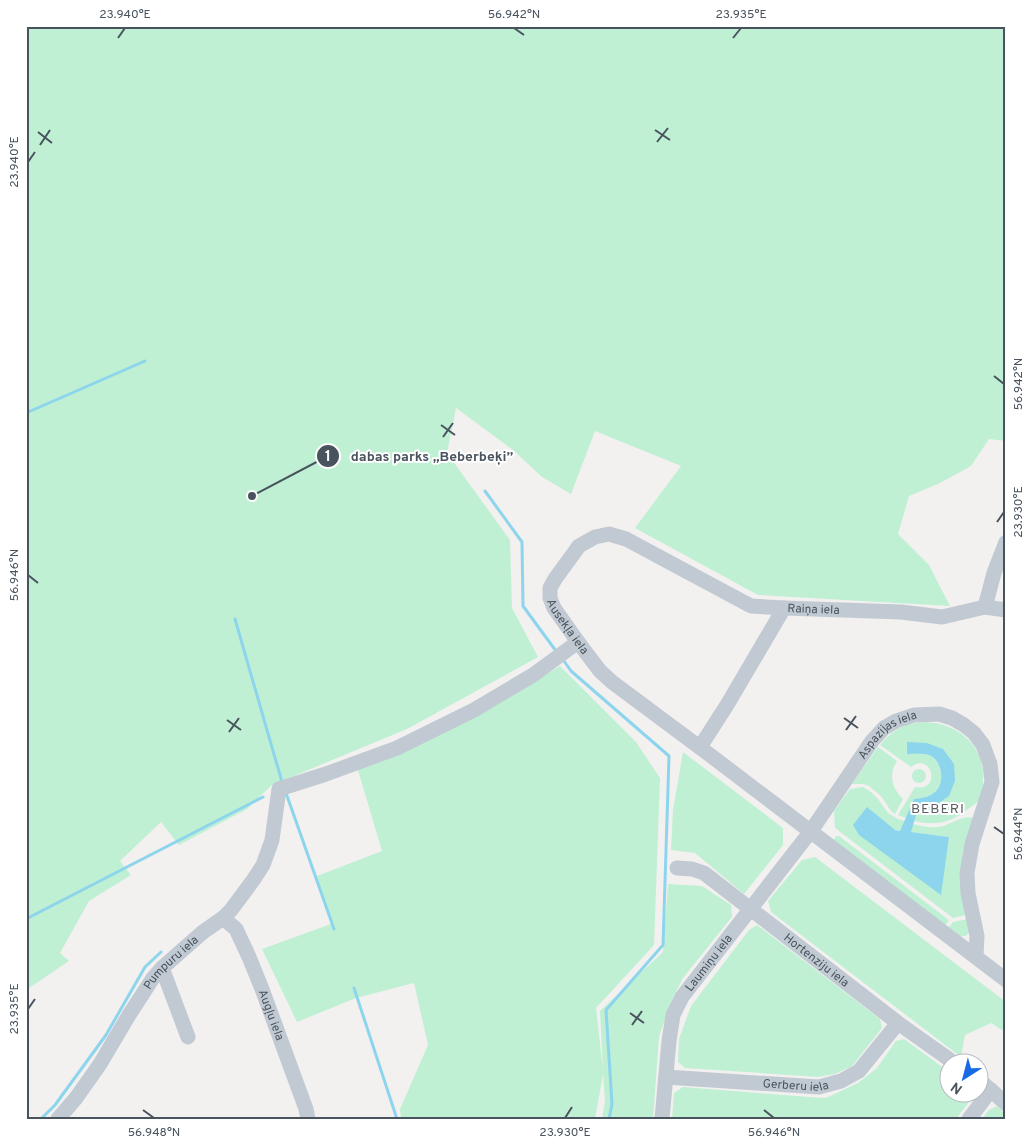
<svg xmlns="http://www.w3.org/2000/svg" width="1032" height="1145" font-family="Overpass,sans-serif">
  <style>
    .green { fill: #bff0d4 }
    .water { fill: #8cd5ed }
    .lines { fill: none; stroke-linecap: round; stroke-linejoin: round }
    .stream { stroke: #8cd5ed; stroke-width: 3 }
    .minor { stroke: #c1cad2; stroke-width: 15 }
    .ticks { fill: none; stroke: #48535e; stroke-width: 2 }
    .labels { text-anchor: middle; stroke-width: 4; stroke-linejoin: round; paint-order: stroke }
    .street-label { font-size: 12px; fill: #48535e; stroke: #fff }
    .neighbourhood-label { font-size: 14px; letter-spacing: 1px; fill: #5d6065; stroke: #fff }
    .leader { fill: none; stroke: #48535e; stroke-width: 2 }
    .callout-dot { fill: #48535e; stroke: #fff; stroke-width: 2 }
    .mark-label { font-size: 15px; text-anchor: middle; font-weight: bold; fill: #fff }
    .callout-label { font-size: 14px; text-anchor: middle; font-weight: bold; fill: #48535e; stroke: #fff; stroke-width: 4; stroke-linejoin: round; paint-order: stroke }
    .neatline { fill: none; stroke: #48535e; stroke-width: 2 }
    .ticks-label { font-size: 12px; text-anchor: middle; fill: #48535e }
  </style>
  <rect width="100%" height="100%" fill="#f3f0f0"/>
  <path class="green" d="M 26,26 L 1006,26 L 1006,441 L 989,439 L 971,466 L 940,483 L 909,496 L 898,534 L 929,565 L 950,606 L 758,595 L 635,528 L 681,466 L 595,431 L 571,494 L 542,477 L 513,450 L 456,408 L 447,453 L 510,540 L 512,608 L 538,657 L 407,729 L 272,785 L 247,809 L 179,845 L 161,822 L 120,861 L 131,875 L 89,901 L 60,953 L 69,961 L 26,990 Z
    M 560,666 L 636,742 L 660,778 L 654,945 L 596,1008 L 603,1070 L 600,1011 L 663,952 L 668,884 L 702,886 L 731,905 L 732,917 L 683,978 L 670,1004 L 659,1037 L 653,1119 L 602,1119 L 605,1100 L 603,1074 L 595,1119 L 401,1119 L 400,1109 L 428,1045 L 414,983 L 356,998 L 297,1022 L 262,949 L 331,924 L 317,876 L 382,851 L 357,767 L 477,715 Z
    M 922,722 C 956,722 985,744 983,780 C 983,786 983,794 980,799 C 977,803 972,806 968,809 C 951,823 936,826 914,821 L 918,809 L 933,807 L 954,764 L 907,742 L 907,754 C 914,754 925,753 931,756 C 942,763 945,782 936,791 C 930,797 922,798 914,799 L 906,818 L 898,815 L 915,787 C 942,792 932,751 911,767 L 880,745 C 887,736 896,729 906,725 C 911,723 917,723 922,722 Z
    M 878,747 L 897,761 C 888,775 892,788 903,799 L 895,814 L 891,811 L 881,796 L 869,786 L 863,784 L 852,784 Z
    M 683,752 L 783,828 L 783,845 L 744,894 L 695,853 L 671,850 L 673,810 Z
    M912 776a7 7 0 1 1 14 0a7 7 0 1 1-14 0Z
    M 863,787 L 871,792 L 878,799 L 888,813 L 898,819 L 905,821 L 900,831 L 895,830 L 940,895 L 949,837 L 910,832 L 913,824 C 921,826 930,828 938,827 C 950,826 961,814 974,818 L 963,850 L 961,867 L 965,915 L 953,918 L 835,828 L 834,811 L 850,789 Z
    M 836,836 L 839,836 L 949,920 L 945,926 L 833,841 Z
    M 815,857 L 1006,1002 L 1006,1025 L 1002,1030 L 991,1023 L 965,1035 L 961,1057 L 771,912 L 768,901 L 802,860 Z
    M 968,919 L 970,931 L 966,936 L 959,936 L 948,928 L 953,922 Z
    M 757,925 L 880,1019 L 882,1028 L 852,1066 L 835,1074 L 818,1077 L 685,1068 L 678,1062 L 679,1039 L 691,1006 L 749,930 Z
    M 904,1039 L 949,1072 L 950,1092 L 972,1093 L 972,1098 L 956,1119 L 672,1119 L 674,1093 L 683,1087 L 809,1097 L 826,1098 L 858,1083 L 877,1068 L 896,1041 Z
    M 997,1106 L 1006,1115 L 1006,1119 L 982,1119 L 989,1110 Z"/>
  <path class="water" d="M 907,742 L 927,743 L 943,749 L 954,764 L 955,781 L 949,796 L 933,807 L 918,809 L 911,832 L 949,837 L 941,895 L 859,835 L 853,825 L 867,807 L 895,830 L 900,831 L 914,799 C 922,798 930,797 936,791 C 945,782 942,762 931,756 C 925,753 914,754 907,754 Z"/>
  <g class="lines">
    <path class="stream" d="M 26,413 L 145,361
      M 485,491 L 522,542 L 523,606 L 556,651
      M 235,619 L 282,782
      M 564,661 L 571,671 L 669,756 L 663,945 L 606,1010 L 612,1104 L 609,1119
      M 286,793 L 334,929
      M 26,919 L 263,797
      M 354,988 L 397,1119
      M 41,1119 L 55,1105 L 106,1035 L 145,967 L 161,952"/>
    <g class="minor">
      <path d="M 985,607 L 994,573 L 1006,542"/>
      <path id="s1" d="M 784,608 L 751,606 L 626,539 L 609,534 L 595,537 L 579,546 L 555,579 L 550,588 L 550,598 L 554,608 L 578,642 L 600,671 L 612,682 L 710,755 L 1006,980"/>
      <path id="s2" d="M 700,747 L 727,705 L 784,608 L 901,612 L 942,617 L 985,607 L 1006,610"/>
      <path id="s3" d="M 677,868 L 692,869 L 704,873 L 898,1023 L 953,1062"/>
      <path id="s4" d="M 223,918 L 236,929 L 249,957 L 262,989 L 306,1109 L 308,1119"/>
      <path d="M 162,968 L 188,1037"/>
      <path id="s5" d="M 666,1077 L 819,1087 L 841,1081 L 859,1071 L 898,1023"/>
      <path d="M 980,1081 L 991,1090 L 1006,1104"/>
      <path id="s6" d="M 58,1119 L 76,1098 L 100,1064 L 129,1015 L 153,978 L 162,968 L 203,932 L 223,918 L 231,910 L 254,879 L 263,865 L 272,840 L 279,789 L 326,774 L 397,748 L 474,710 L 533,675 L 578,642"/>
      <path id="s7" d="M 662,1119 L 669,1041 L 673,1015 L 682,997 L 811,831 L 872,741 L 884,728 L 896,721 L 914,715 L 939,714 L 952,718 L 964,725 L 974,733 L 983,745 L 990,764 L 992,782 L 972,844 L 967,873 L 968,893 L 977,936 L 976,956"/>
      <path d="M 969,1119 L 991,1090"/>
    </g>
  </g>
  <path class="ticks" d="M 514,28 L 524,35M 118,38 L 125,28M 733,38 L 741,28M 655,130 L 670,140M 38,132 L 52,143M 657,142 L 668,128M 40,145 L 50,130M 28,162 L 35,152M 994,376 L 1004,384M 441,425 L 455,435M 443,437 L 453,423M 997,522 L 1004,512M 28,575 L 38,583M 844,718 L 858,728M 227,720 L 241,730M 846,730 L 856,716M 229,732 L 239,718M 994,827 L 1004,834M 28,1009 L 35,999M 630,1013 L 644,1023M 632,1025 L 642,1011M 143,1110 L 154,1118M 764,1110 L 774,1118M 565,1118 L 572,1107"/>
  <g class="labels">
    <g class="street-label">
      <text dy="4" stroke="none"><textPath href="#s2" startOffset="192">Raiņa iela</textPath></text>
      <text dy="4" stroke="none"><textPath href="#s1" startOffset="320">Ausekļa iela</textPath></text>
      <text dy="4" stroke="none"><textPath href="#s7" startOffset="460">Aspazijas iela</textPath></text>
      <text dy="4" stroke="none"><textPath href="#s3" startOffset="170">Hortenziju iela</textPath></text>
      <text dy="4" stroke="none"><textPath href="#s7" startOffset="168">Laumiņu iela</textPath></text>
      <text dy="4" stroke="none"><textPath href="#s6" startOffset="194">Pumpuru iela</textPath></text>
      <text dy="4" stroke="none"><textPath href="#s4" startOffset="110">Augļu iela</textPath></text>
      <text dy="4" stroke="none"><textPath href="#s5" startOffset="130">Gerberu iela</textPath></text>
    </g>
    <g class="neighbourhood-label">
      <text x="938" y="813">BEBERI</text>
    </g>
  </g>
  <path class="leader" d="M252 496L328 456"/>
  <g class="callout-dot">
    <circle cx="252" cy="496" r="5"/>
    <circle cx="328" cy="456" r="12"/>
  </g>
  <g class="mark-label">
    <text x="328" y="461">1</text>
  </g>
  <g class="callout-label">
    <text x="432" y="461">dabas parks „Beberbeķi”</text>
  </g>
  <rect width="1032" height="1145" fill="none" stroke="#ffffff" stroke-width="55"/>
  <g transform="translate(964 1078) rotate(216)"><circle r="24" fill="#ffffff" stroke="#b6babf"/>
  <path d="M0-4L9 19L0 12L-9 19Z" fill="#186ae5"/>
  <text y="-8" font-size="14" font-weight="bold" text-anchor="middle" fill="#48535e">N</text>
  </g>
  <rect x="28" y="28" width="976" height="1090" class="neatline"/>
  <g class="ticks-label">
    <text x="125" y="18">23.940°E</text>
    <text x="514" y="18">56.942°N</text>
    <text x="741" y="18">23.935°E</text>
    <text transform="translate(14 162) rotate(-90)" y="4">23.940°E</text>
    <text transform="translate(1018 384) rotate(-90)" y="4">56.942°N</text>
    <text transform="translate(1018 512) rotate(-90)" y="4">23.930°E</text>
    <text transform="translate(14 575) rotate(-90)" y="4">56.946°N</text>
    <text transform="translate(1018 834) rotate(-90)" y="4">56.944°N</text>
    <text transform="translate(14 1009) rotate(-90)" y="4">23.935°E</text>
    <text x="154" y="1136">56.948°N</text>
    <text x="565" y="1136">23.930°E</text>
    <text x="774" y="1136">56.946°N</text>
  </g>
</svg>
